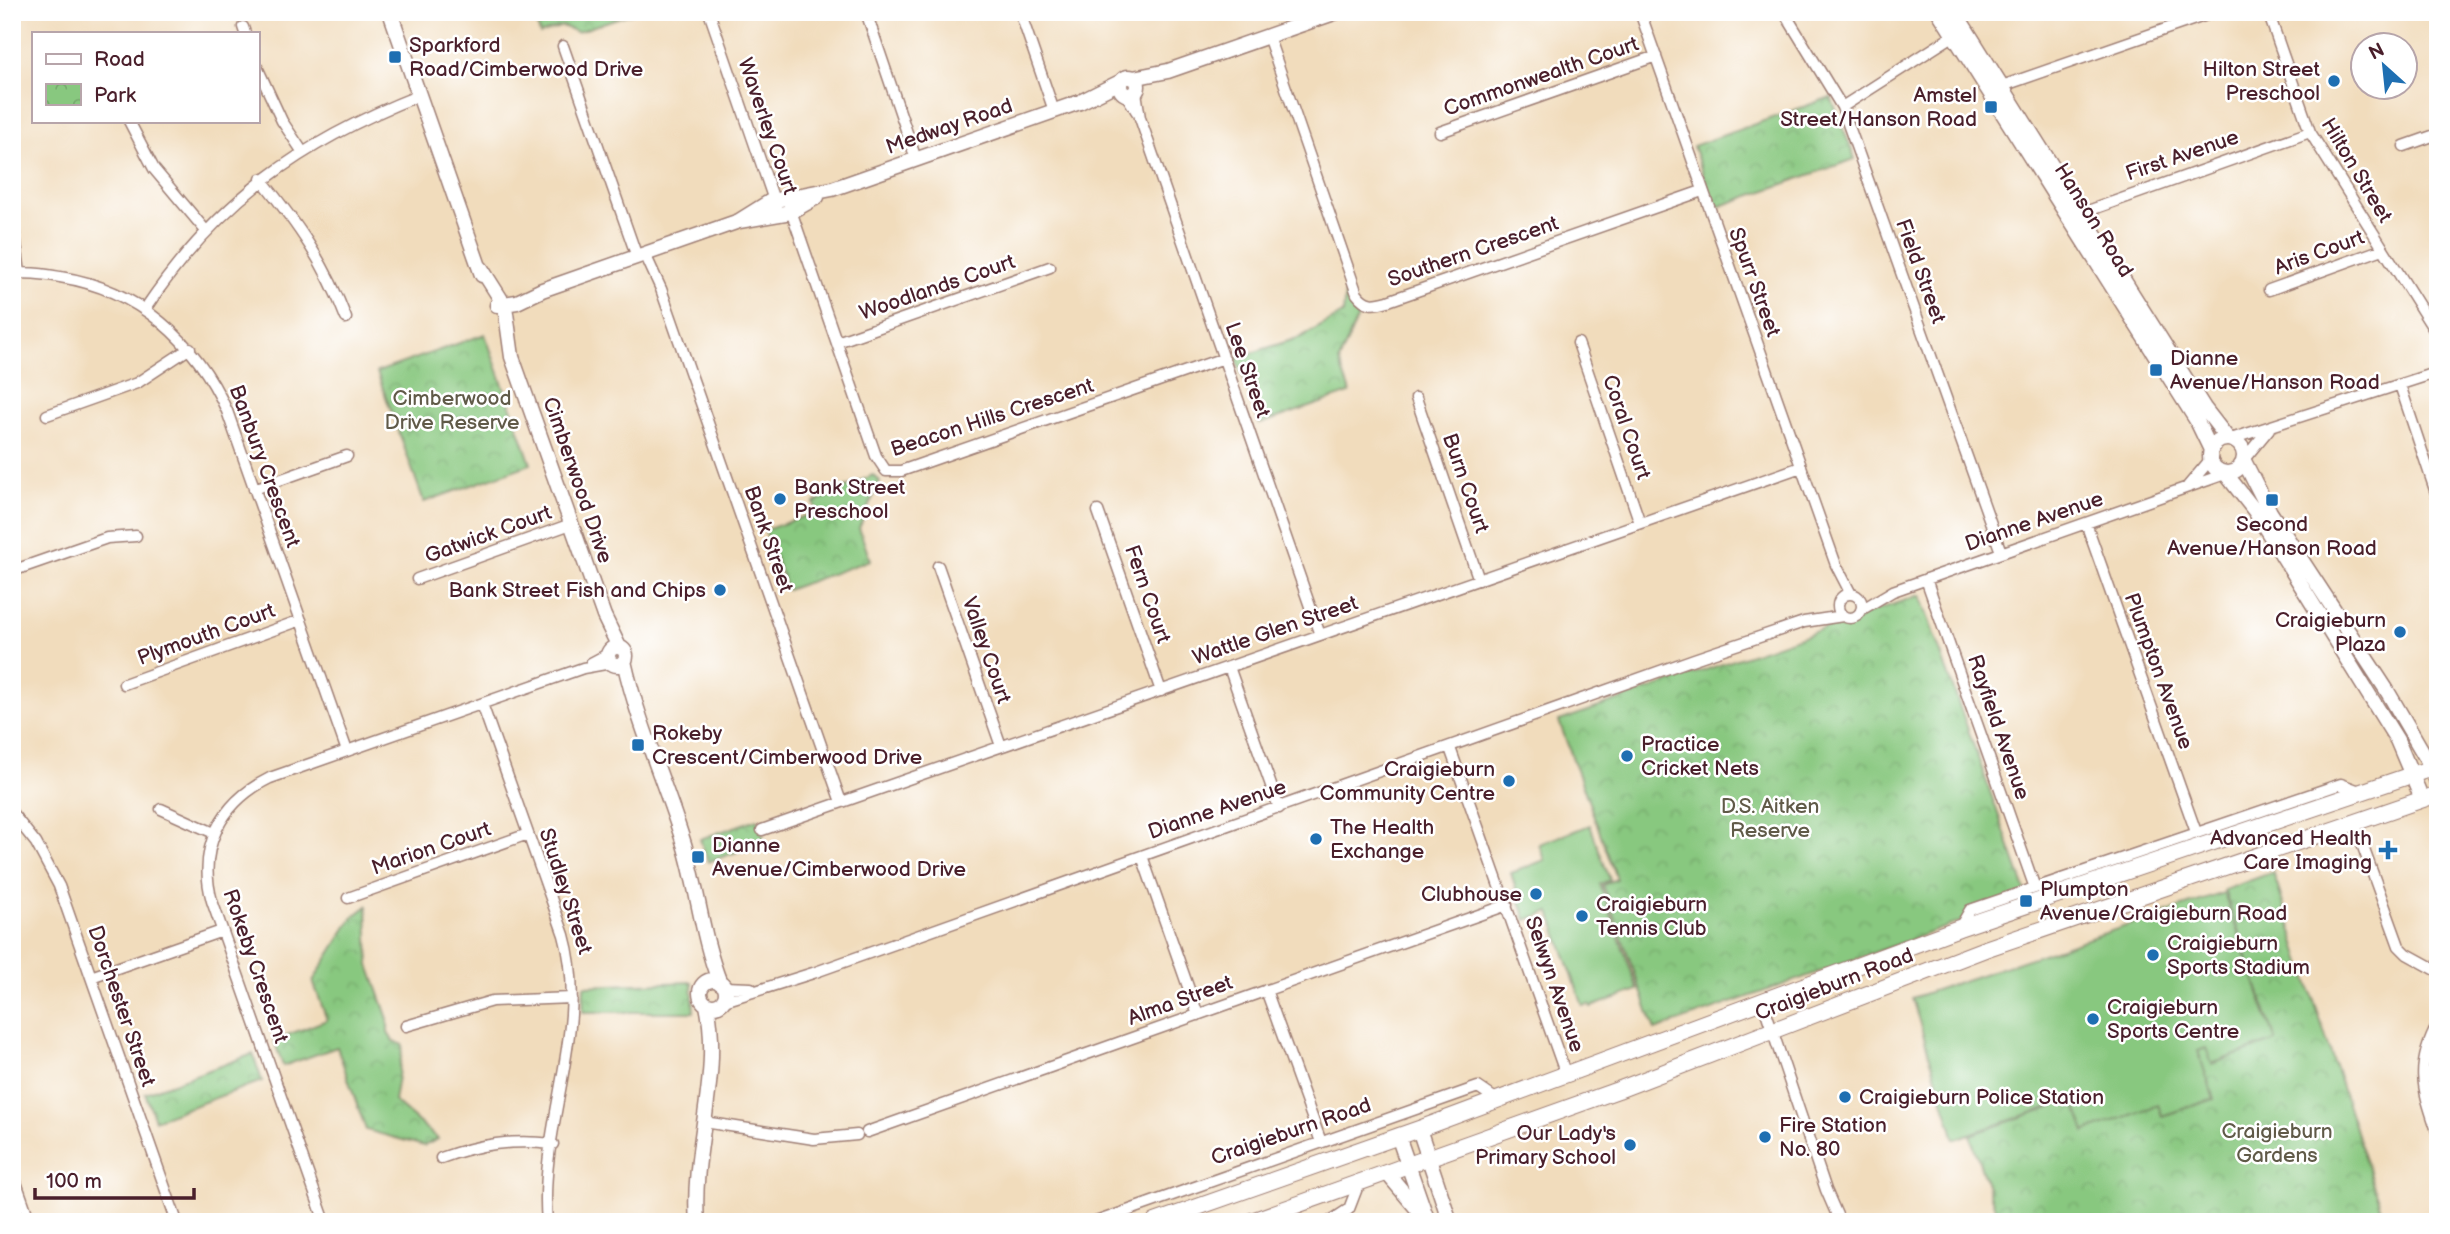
<svg xmlns="http://www.w3.org/2000/svg" width="2450" height="1234" font-family="'Balsamiq Sans',sans-serif">
  <style>
    .green { fill: #88c87f; stroke: #697455; stroke-width: 2 }
    .park { fill: url(#park-crowns); stroke: #697455; stroke-width: 2 }
    .lines { fill: none; stroke-linecap: round; stroke-linejoin: round }
    .street-casing { stroke: #9e7e74; stroke-width: 13 }
    .secondary-casing { stroke: #9e7e74; stroke-width: 17 }
    .primary-casing { stroke: #9e7e74; stroke-width: 18 }
    .street { stroke: #fff; stroke-width: 10 }
    .secondary { stroke: #fff; stroke-width: 14 }
    .primary { stroke: #fff; stroke-width: 16 }
    .poi-dot { fill: #1f6fb2; stroke: #fff; stroke-width: 2.5 }
    .labels { text-anchor: middle; stroke-width: 5; stroke-linejoin: round; paint-order: stroke }
    .poi-label { font-size: 21px; fill: #4a1f2b; stroke: #fff; text-anchor: start }
    .street-label { font-size: 21px; fill: #4a1f2b; stroke: #fff }
    .park-label { font-size: 21px; fill: #605a48; stroke: #fff }
  </style>
  <defs>
    <pattern id="park-crowns" width="20" height="18" patternUnits="userSpaceOnUse" patternTransform="scale(1.75)"><rect width="20" height="18" fill="#88c87f"/><path d="M2 6a3 3 0 1 1 6 0M12 15a3 3 0 1 1 6 0" fill="none" stroke="#77ab6e"/></pattern>
  </defs>
  <rect width="100%" height="100%" fill="#fff"/>
  <filter id="ink" filterUnits="userSpaceOnUse"><feTurbulence type="fractalNoise" baseFrequency=".0143" numOctaves="2"/><feDisplacementMap in="SourceGraphic" scale="14" xChannelSelector="R" yChannelSelector="G"/><feConvolveMatrix kernelMatrix="1 2 1 2 8 2 1 2 1" color-interpolation-filters="sRGB"/></filter>
  <filter id="wash" filterUnits="userSpaceOnUse"><feTurbulence type="fractalNoise" baseFrequency=".00686" numOctaves="4" result="noise"/><feDisplacementMap in="SourceGraphic" scale="28" xChannelSelector="R" yChannelSelector="G"/><feGaussianBlur stdDeviation="1.57" result="paint"/><feColorMatrix in="noise" values="0 0 0 0 0 0 0 0 0 0 0 0 0 0 0 0 0 1.4 0 .05"/><feComposite in="paint" operator="in"/></filter>
  <g filter="url(#wash)">
    <rect width="100%" height="100%" fill="#f1dcbc"/>
    <path class="green" d="M 1590,825 L 1610,880 L 1600,884 L 1638,990 L 1591,1007 L 1589,1004 L 1583,1006 L 1550,912 L 1526,920 L 1511,873 L 1545,860 L 1539,844 Z
      M 2224,893 L 2276,1041 L 2212,1064 L 2199,1051 L 2214,1099 L 2162,1116 L 2158,1105 L 2085,1133 L 2073,1099 L 1955,1139 L 1912,998 Z"/>
    <path class="park" d="M 557,12 L 635,12 L 577,32 L 562,26 L 540,34 L 535,19 Z
      M 1831,97 L 1855,159 L 1715,208 L 1693,146 Z
      M 1345,294 L 1359,314 L 1339,361 L 1350,393 L 1260,424 L 1236,358 L 1301,337 L 1343,314 Z
      M 485,334 L 531,464 L 424,502 L 377,372 Z
      M 873,475 L 880,481 L 859,528 L 870,560 L 787,590 L 765,530 L 817,512 L 814,503 Z
      M 1920,595 L 2028,898 L 1655,1030 L 1603,885 L 1617,879 L 1559,721 Z
      M 757,819 L 765,842 L 708,862 L 700,839 Z
      M 2273,872 L 2385,1222 L 1994,1222 L 1993,1217 L 1997,1214 L 1970,1135 L 2073,1099 L 2085,1132 L 2158,1105 L 2162,1116 L 2214,1099 L 2198,1051 L 2206,1048 L 2212,1064 L 2276,1041 L 2224,890 Z
      M 367,906 L 369,965 L 388,1019 L 388,1033 L 393,1041 L 403,1045 L 394,1101 L 438,1139 L 424,1146 L 366,1130 L 337,1047 L 283,1066 L 274,1040 L 327,1020 L 313,981 L 353,917 Z
      M 692,982 L 694,1012 L 583,1012 L 584,986 Z
      M 253,1054 L 262,1081 L 155,1120 L 145,1093 Z"/>
  </g>
  <g filter="url(#ink)">
    <g class="lines">
      <g class="street-casing">
        <path id="street" d="M 709,12 L 776,206
          M 866,12 L 916,159
          M 1020,12 L 1054,111
          M 1640,12 L 1836,565 L 1851,594
          M 1784,12 L 1842,107 L 2001,552
          M 2268,12 L 2310,132 L 2438,336
          M 243,27 L 245,33
          M 1268,36 L 1357,294 C 1366,306 1374,305 1388,301 L 1702,191
          M 563,46 L 637,257
          M 257,67 L 282,121 L 302,151
          M 2002,86 L 2215,12
          M 1136,92 L 1140,118 L 1320,635
          M 1127,96 L 1137,112
          M 1842,107 L 1953,36
          M 129,121 L 154,169 L 206,231
          M 1440,132 L 1656,56
          M 2404,146 L 2438,134
          M 261,179 C 298,225 325,263 346,318
          M 789,205 L 876,456 L 886,471 L 901,471 L 1224,358
          M 12,213 L 20,273
          M 2082,213 L 2310,132
          M 645,254 L 661,289 L 841,802
          M 12,274 C 28,272 45,274 60,277 C 138,289 196,341 227,411 L 347,751
          M 2269,290 L 2383,249
          M 145,309 C 217,202 300,142 420,95
          M 837,342 L 1050,267
          M 1578,343 L 1640,523
          M 2400,385 L 2438,499
          M 1416,398 L 1479,580
          M 47,415 L 137,383 L 190,348
          M 2231,439 L 2438,372
          M 2245,458 L 2269,429
          M 2188,486 L 2210,460
          M 254,489 L 347,456
          M 1098,511 L 1161,691
          M 2086,523 L 2196,832
          M 938,566 L 1001,746
          M 12,571 L 107,538 L 136,536
          M 417,579 L 571,524
          M 1926,579 L 2035,888
          M1838 606a12 12 0 1 1 24 0a12 12 0 1 1-24 0Z
          M 1861,610 L 1893,591 L 2225,474
          M 591,663 L 608,654
          M 1229,667 L 1279,808
          M 124,684 L 301,620
          M 482,704 L 564,935 C 591,1029 538,1127 547,1222
          M 1450,748 L 1566,1075
          M 161,809 L 214,833
          M 12,813 L 36,843 L 59,886 L 177,1222
          M 2354,822 L 2399,946 L 2407,954 L 2438,971
          M 762,830 L 1801,467
          M 1142,856 L 1198,1015
          M 348,898 L 528,834
          M 1960,927 L 1970,910 L 2341,784 L 2362,792
          M 91,977 L 222,931
          M 724,987 L 751,988
          M 1266,990 L 1321,1142
          M 1762,1000 L 1826,1190 L 1840,1222
          M 724,1001 L 813,973 L 1694,659 L 1804,622 L 1843,616
          M 2438,1024 C 2414,1068 2423,1089 2438,1134
          M 406,1026 L 492,1001 L 572,998
          M 704,1122 L 814,1139 L 857,1135
          M 867,1132 L 1507,905
          M 441,1158 C 479,1144 513,1139 553,1144
          M 12,1171 L 30,1222
          M 325,1222 L 212,901 C 197,848 221,802 270,778 L 583,668 L 611,663
          M 1096,1222 L 1478,1087 L 1497,1100
          M 1329,1222 L 1349,1209 L 1359,1183"/>
      </g>
      <g class="secondary-casing">
        <path id="secondary" d="M 390,12 L 482,275
          M 1939,12 L 2197,421 L 2211,450
          M 1955,12 L 2204,408 L 2228,439
          M1120 86a9 9 0 1 1 18 0a9 9 0 1 1-18 0Z
          M 1133,78 L 1168,71 L 1337,12
          M 739,221 L 771,201 L 832,189 L 1080,102 L 1120,82
          M 481,268 L 505,306 L 512,357 L 604,616 L 619,647
          M 497,305 L 517,302 L 542,290 L 739,221 L 791,212 L 817,197
          M2210 456a17 17 0 1 1 34 0a17 17 0 1 1-34 0Z
          M 2244,461 L 2270,512 L 2386,689 L 2432,768 L 2438,785
          M 2226,474 L 2255,511 L 2397,740 L 2422,799
          M608 656a9 9 0 1 1 18 0a9 9 0 1 1-18 0Z
          M 624,661 C 638,724 665,782 684,844 C 698,890 702,938 720,983
          M700 993a13 13 0 1 1 26 0a13 13 0 1 1-26 0Z
          M 1419,1129 L 1450,1222
          M 1398,1136 L 1428,1222
          M 1387,1173 L 1419,1211
          M 697,1222 C 691,1149 722,1077 707,1005"/>
      </g>
      <g class="primary-casing">
        <path id="primary" d="M 1155,1222 L 1419,1129 L 1959,928 L 2438,766
          M 1249,1222 L 1618,1090 L 1985,949 L 2438,794"/>
      </g>
      <use href="#street" class="street"/>
      <use href="#secondary" class="secondary"/>
      <use href="#primary" class="primary"/>
    </g>
  </g>
  <g class="poi-dot">
    <rect x="388" y="50" width="14" height="14" rx="3.5"/>
    <circle cx="2334" cy="81" r="7"/>
    <rect x="1984" y="100" width="14" height="14" rx="3.5"/>
    <rect x="2149" y="363" width="14" height="14" rx="3.5"/>
    <circle cx="780" cy="499" r="7"/>
    <rect x="2265" y="493" width="14" height="14" rx="3.5"/>
    <circle cx="720" cy="590" r="7"/>
    <circle cx="2400" cy="632" r="7"/>
    <rect x="631" y="738" width="14" height="14" rx="3.5"/>
    <circle cx="1627" cy="756" r="7"/>
    <circle cx="1509" cy="781" r="7"/>
    <circle cx="1316" cy="839" r="7"/>
    <path d="M2384.5 839.5h7v7h7v7h-7v7h-7v-7h-7v-7h7z"/>
    <rect x="691" y="850" width="14" height="14" rx="3.5"/>
    <circle cx="1536" cy="894" r="7"/>
    <rect x="2019" y="894" width="14" height="14" rx="3.5"/>
    <circle cx="1582" cy="916" r="7"/>
    <circle cx="2153" cy="955" r="7"/>
    <circle cx="2093" cy="1019" r="7"/>
    <circle cx="1845" cy="1097" r="7"/>
    <circle cx="1765" cy="1137" r="7"/>
    <circle cx="1630" cy="1145" r="7"/>
  </g>
  <g class="labels">
    <g class="poi-label">
      <text x="409" y="52">Sparkford<tspan x="409" dy="24">Road/Cimberwood Drive</tspan></text>
      <text x="2320" y="76" text-anchor="end">Hilton Street<tspan x="2320" dy="24">Preschool</tspan></text>
      <text x="1977" y="102" text-anchor="end">Amstel<tspan x="1977" dy="24">Street/Hanson Road</tspan></text>
      <text x="2170" y="365">Dianne<tspan x="2170" dy="24">Avenue/Hanson Road</tspan></text>
      <text x="794" y="494">Bank Street<tspan x="794" dy="24">Preschool</tspan></text>
      <text x="2272" y="531" text-anchor="middle">Second<tspan x="2272" dy="24">Avenue/Hanson Road</tspan></text>
      <text x="706" y="597" text-anchor="end">Bank Street Fish and Chips</text>
      <text x="2386" y="627" text-anchor="end">Craigieburn<tspan x="2386" dy="24">Plaza</tspan></text>
      <text x="652" y="740">Rokeby<tspan x="652" dy="24">Crescent/Cimberwood Drive</tspan></text>
      <text x="1641" y="751">Practice<tspan x="1641" dy="24">Cricket Nets</tspan></text>
      <text x="1495" y="776" text-anchor="end">Craigieburn<tspan x="1495" dy="24">Community Centre</tspan></text>
      <text x="1330" y="834">The Health<tspan x="1330" dy="24">Exchange</tspan></text>
      <text x="2372" y="845" text-anchor="end">Advanced Health<tspan x="2372" dy="24">Care Imaging</tspan></text>
      <text x="712" y="852">Dianne<tspan x="712" dy="24">Avenue/Cimberwood Drive</tspan></text>
      <text x="2040" y="896">Plumpton<tspan x="2040" dy="24">Avenue/Craigieburn Road</tspan></text>
      <text x="1522" y="901" text-anchor="end">Clubhouse</text>
      <text x="1596" y="911">Craigieburn<tspan x="1596" dy="24">Tennis Club</tspan></text>
      <text x="2167" y="950">Craigieburn<tspan x="2167" dy="24">Sports Stadium</tspan></text>
      <text x="2107" y="1014">Craigieburn<tspan x="2107" dy="24">Sports Centre</tspan></text>
      <text x="1859" y="1104">Craigieburn Police Station</text>
      <text x="1779" y="1132">Fire Station<tspan x="1779" dy="24">No. 80</tspan></text>
      <text x="1616" y="1140" text-anchor="end">Our Lady's<tspan x="1616" dy="24">Primary School</tspan></text>
    </g>
    <g class="street-label">
      <text transform="translate(1541 76) rotate(-19)" y="7">Commonwealth Court</text>
      <text transform="translate(768 126) rotate(71)" y="7">Waverley Court</text>
      <text transform="translate(949 126) rotate(-19)" y="7">Medway Road</text>
      <text transform="translate(2182 155) rotate(-19)" y="7">First Avenue</text>
      <text transform="translate(2357 170) rotate(59)" y="7">Hilton Street</text>
      <text transform="translate(2094 220) rotate(58)" y="7">Hanson Road</text>
      <text transform="translate(1473 251) rotate(-19)" y="7">Southern Crescent</text>
      <text transform="translate(2319 252) rotate(-20)" y="7">Aris Court</text>
      <text transform="translate(1921 271) rotate(70)" y="7">Field Street</text>
      <text transform="translate(1755 282) rotate(70)" y="7">Spurr Street</text>
      <text transform="translate(937 287) rotate(-19)" y="7">Woodlands Court</text>
      <text transform="translate(1248 370) rotate(71)" y="7">Lee Street</text>
      <text transform="translate(992 417) rotate(-18)" y="7">Beacon Hills Crescent</text>
      <text transform="translate(1627 427) rotate(71)" y="7">Coral Court</text>
      <text transform="translate(265 466) rotate(70)" y="7">Banbury Crescent</text>
      <text transform="translate(578 480) rotate(71)" y="7">Cimberwood Drive</text>
      <text transform="translate(1466 483) rotate(71)" y="7">Burn Court</text>
      <text transform="translate(2034 521) rotate(-19)" y="7">Dianne Avenue</text>
      <text transform="translate(488 534) rotate(-20)" y="7">Gatwick Court</text>
      <text transform="translate(769 539) rotate(71)" y="7">Bank Street</text>
      <text transform="translate(1148 594) rotate(71)" y="7">Fern Court</text>
      <text transform="translate(1275 630) rotate(-19)" y="7">Wattle Glen Street</text>
      <text transform="translate(206 634) rotate(-20)" y="7">Plymouth Court</text>
      <text transform="translate(987 650) rotate(71)" y="7">Valley Court</text>
      <text transform="translate(2159 671) rotate(70)" y="7">Plumpton Avenue</text>
      <text transform="translate(1999 727) rotate(71)" y="7">Rayfield Avenue</text>
      <text transform="translate(1217 809) rotate(-19)" y="7">Dianne Avenue</text>
      <text transform="translate(431 848) rotate(-19)" y="7">Marion Court</text>
      <text transform="translate(566 891) rotate(72)" y="7">Studley Street</text>
      <text transform="translate(256 966) rotate(71)" y="7">Rokeby Crescent</text>
      <text transform="translate(1555 984) rotate(71)" y="7">Selwyn Avenue</text>
      <text transform="translate(1834 984) rotate(-21)" y="7">Craigieburn Road</text>
      <text transform="translate(1180 1000) rotate(-20)" y="7">Alma Street</text>
      <text transform="translate(122 1006) rotate(71)" y="7">Dorchester Street</text>
      <text transform="translate(1291 1131) rotate(-19)" y="7">Craigieburn Road</text>
    </g>
    <g class="park-label">
      <text x="452" y="405">Cimberwood<tspan x="452" dy="24">Drive Reserve</tspan></text>
      <text x="1770" y="813">D.S. Aitken<tspan x="1770" dy="24">Reserve</tspan></text>
      <text x="2277" y="1138">Craigieburn<tspan x="2277" dy="24">Gardens</tspan></text>
    </g>
  </g>
  <rect width="2450" height="1234" fill="none" stroke="#fff" stroke-width="42"/>
  <rect x="32" y="32" width="228" height="91" fill="#ffffff" stroke="#b7a5aa" stroke-width="2"/>
  <rect x="46" y="54" width="35" height="10" fill="#ffffff" stroke="#b7a5aa" stroke-width="2"/>
  <text x="94" y="66" font-size="21" fill="#4a1f2b">Road</text>
  <rect x="46" y="84" width="35" height="21" fill="url(#park-crowns)" stroke="#b7a5aa" stroke-width="2"/>
  <text x="94" y="102" font-size="21" fill="#4a1f2b">Park</text>
  <g transform="translate(2384 66) rotate(333)"><circle r="33" fill="#ffffff" stroke="#b7a5aa" stroke-width="2"/>
  <path d="M0-5L12 26L0 18L-12 26Z" fill="#1f6fb2"/>
  <text y="-10" font-size="19" font-weight="bold" text-anchor="middle" fill="#4a1f2b">N</text>
  </g>
  <path d="M35 1188v10h159v-10" fill="none" stroke="#4a1f2b" stroke-width="3.5"/>
  <text x="46" y="1188" font-size="21" fill="#4a1f2b" stroke="#ffffff" stroke-width="5" paint-order="stroke">100 m</text>
</svg>
